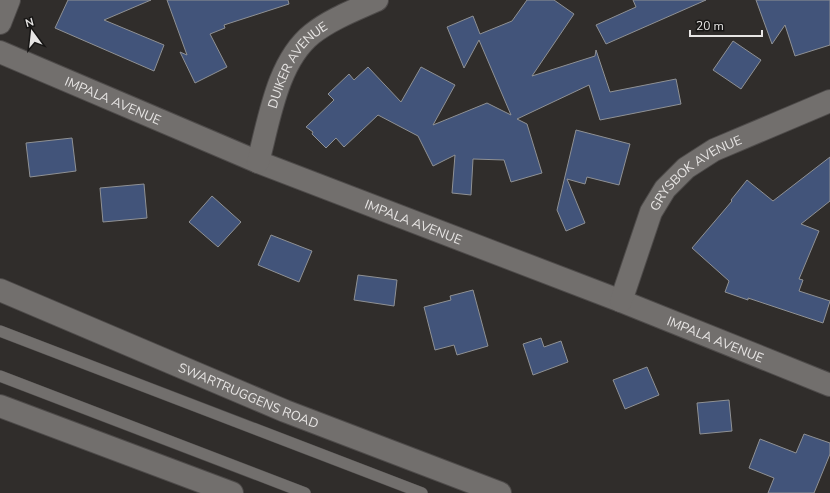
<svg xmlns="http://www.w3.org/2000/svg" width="830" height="493" font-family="'Nunito Sans',sans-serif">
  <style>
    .building { fill: #42547a; stroke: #8f9194 }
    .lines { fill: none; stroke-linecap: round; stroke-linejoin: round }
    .lane-casing { stroke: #4e4b4a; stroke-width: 12 }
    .street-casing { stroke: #4e4b4a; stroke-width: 24 }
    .secondary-casing { stroke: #4e4b4a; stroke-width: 24 }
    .lane { stroke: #726f6d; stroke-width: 11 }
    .street { stroke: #726f6d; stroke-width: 22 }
    .secondary { stroke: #726f6d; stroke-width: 22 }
    .labels { text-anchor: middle; stroke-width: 3.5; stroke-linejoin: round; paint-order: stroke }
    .street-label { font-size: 13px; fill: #e7e5e4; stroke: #171615 }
  </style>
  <rect width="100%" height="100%" fill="#302d2b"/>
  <path class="building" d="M 68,0 L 151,0 L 104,20 L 164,45 L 154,71 L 55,28 Z
    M 167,0 L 288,0 L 289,4 L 224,25 L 225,28 L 210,34 L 227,67 L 195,83 L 180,52 L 187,55 Z
    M 527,0 L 554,0 L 574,14 L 532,76 L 595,56 L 596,50 L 610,92 L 676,79 L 681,104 L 600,120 L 589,85 L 517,119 L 527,124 L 542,173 L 511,182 L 504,160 L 473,159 L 471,195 L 452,193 L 455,155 L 433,166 L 418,136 L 378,115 L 344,147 L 336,138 L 326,148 L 312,134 L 313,132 L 306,127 L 334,100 L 328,94 L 349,74 L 354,80 L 368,67 L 401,102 L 421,67 L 455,85 L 433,125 L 487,103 L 511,115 L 479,40 L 464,68 L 447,27 L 473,16 L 480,34 L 512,21 Z
    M 633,0 L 706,0 L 606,44 L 596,25 L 636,7 Z
    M 756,0 L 830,0 L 830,45 L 795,56 L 785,25 L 772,44 Z
    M 733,41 L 761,60 L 741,89 L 713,70 Z
    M 576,130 L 630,144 L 619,185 L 587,177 L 585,184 L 567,179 L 585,223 L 566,231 L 557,210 Z
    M 72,138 L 76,171 L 30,177 L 26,143 Z
    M 830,157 L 830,201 L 801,224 L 819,231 L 799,279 L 803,280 L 799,291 L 830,301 L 823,323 L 748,298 L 748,300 L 725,292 L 729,281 L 692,248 L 732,201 L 731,200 L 747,180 L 773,201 Z
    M 144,184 L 147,218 L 103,222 L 100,188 Z
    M 212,196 L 241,222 L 218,247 L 189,222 Z
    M 271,235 L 312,251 L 299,282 L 258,265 Z
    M 358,275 L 397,280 L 394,306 L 354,300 Z
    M 473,290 L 488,346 L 457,355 L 454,345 L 435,350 L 424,307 L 451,300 L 450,296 Z
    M 541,338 L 544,347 L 561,341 L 568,362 L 533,375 L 523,344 Z
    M 647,367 L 659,395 L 625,409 L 613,380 Z
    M 729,400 L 732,431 L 700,434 L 697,403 Z
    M 804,434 L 830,443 L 830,454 L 814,493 L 768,493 L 774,478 L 749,468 L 760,439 L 796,453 Z"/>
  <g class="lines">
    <g class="lane-casing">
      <path id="lane" d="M 0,331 L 422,493
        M 0,376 L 305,493"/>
    </g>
    <g class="street-casing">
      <g id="street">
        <path d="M 0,23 L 9,0"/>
        <path id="s1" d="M 0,52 L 258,162 L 621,301 L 830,385"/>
        <path id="s2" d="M 258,162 C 269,121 277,62 312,34 C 331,19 355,10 377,0"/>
        <path id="s3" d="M 621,301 L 651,212 L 665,189 L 686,168 L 714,150 L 830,101"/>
      </g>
    </g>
    <g class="secondary-casing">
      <g id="secondary">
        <path id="s4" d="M 0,290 L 285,411 L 500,493"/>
        <path d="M 0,406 L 232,493"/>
      </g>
    </g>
    <use href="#lane" class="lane"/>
    <use href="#street" class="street"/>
    <use href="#secondary" class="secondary"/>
  </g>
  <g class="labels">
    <g class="street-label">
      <text dy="5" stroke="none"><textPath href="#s2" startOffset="107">DUIKER AVENUE</textPath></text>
      <text dy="5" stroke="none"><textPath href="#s1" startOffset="123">IMPALA AVENUE</textPath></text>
      <text dy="5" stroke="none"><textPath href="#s3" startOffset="155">GRYSBOK AVENUE</textPath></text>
      <text dy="5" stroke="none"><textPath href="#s1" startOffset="447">IMPALA AVENUE</textPath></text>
      <text dy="5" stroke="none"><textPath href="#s1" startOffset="771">IMPALA AVENUE</textPath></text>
      <text dy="5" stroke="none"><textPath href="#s4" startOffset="270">SWARTRUGGENS ROAD</textPath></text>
    </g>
  </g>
  <g transform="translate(32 32) rotate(345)" stroke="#171615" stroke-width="3" paint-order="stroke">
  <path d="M0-3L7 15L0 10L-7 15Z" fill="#e7e5e4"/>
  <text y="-6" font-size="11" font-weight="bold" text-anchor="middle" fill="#e7e5e4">N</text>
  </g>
  <path d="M690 30v6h72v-6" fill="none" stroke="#e7e5e4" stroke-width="2"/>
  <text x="696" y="30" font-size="12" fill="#e7e5e4" stroke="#171615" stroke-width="3" paint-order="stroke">20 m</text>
</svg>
